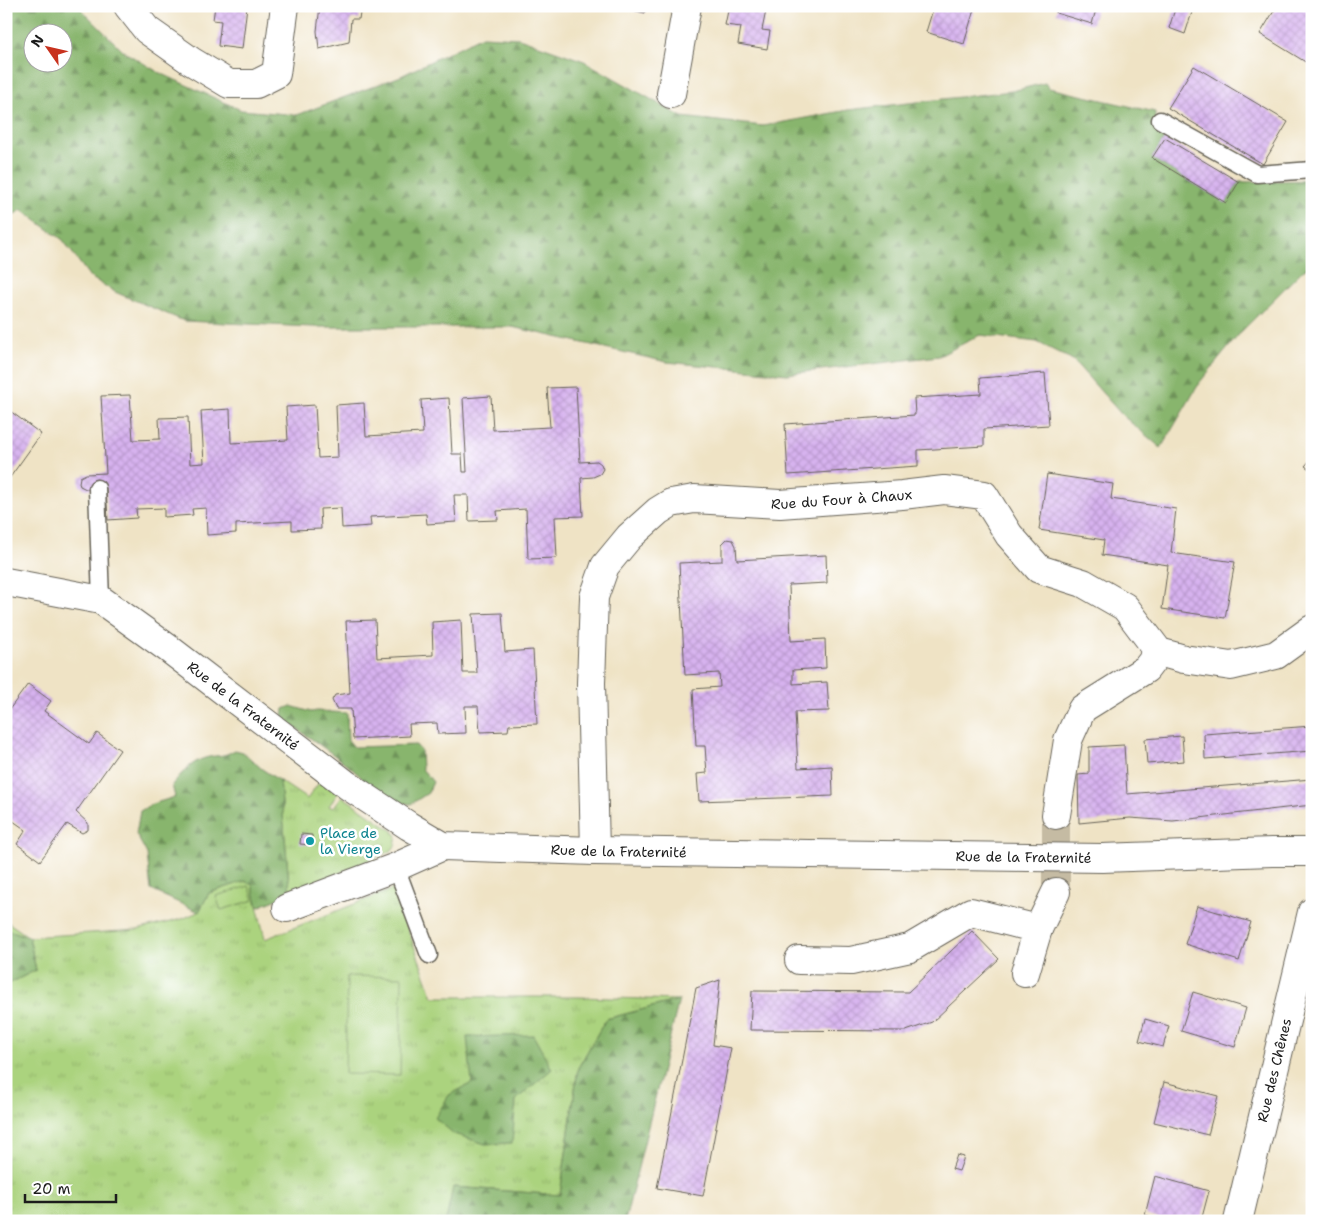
<svg xmlns="http://www.w3.org/2000/svg" width="1318" height="1227" font-family="'Shantell Sans',sans-serif">
  <style>
    .grass { fill: url(#grass-tufts); stroke: #64784d }
    .forest { fill: url(#forest-firs); stroke: #526844; fill-rule: evenodd }
    .park { fill: #abd37e; stroke: #64784d }
    .building { fill: url(#building-cross-hatch) }
    .lines { fill: none; stroke-linecap: round; stroke-linejoin: round }
    .street-tunnel { stroke: #c5bba3; stroke-width: 28; stroke-dasharray: 28 14; stroke-linecap: butt }
    .lane-casing { stroke: #666257; stroke-width: 19 }
    .street-casing { stroke: #666257; stroke-width: 30 }
    .lane { stroke: #fff; stroke-width: 16 }
    .street { stroke: #fff; stroke-width: 28 }
    .culture-dot { fill: #0f9aa8; stroke: #fff; stroke-width: 2 }
    .labels { text-anchor: middle; stroke-width: 5; stroke-linejoin: round; paint-order: stroke }
    .street-label { font-size: 14px; fill: #1c1c1c; stroke: #fff }
    .culture-label { font-size: 14px; fill: #0d838f; stroke: #fff; text-anchor: start }
  </style>
  <defs>
    <pattern id="grass-tufts" width="24" height="20" patternUnits="userSpaceOnUse" patternTransform="scale(1.25)"><rect width="24" height="20" fill="#abd37e"/><path d="M3 7l-1-3M5 7V3M7 7l1-3M15 17l-1-3M17 17v-4M19 17l1-3" fill="none" stroke="#93b56c"/></pattern>
    <pattern id="forest-firs" width="22" height="20" patternUnits="userSpaceOnUse" patternTransform="scale(1.25)"><rect width="22" height="20" fill="#88b56d"/><path d="M5 1l3.5 6h-7zM16 11l3.5 6h-7z" fill="#6e9259"/></pattern>
    <pattern id="building-cross-hatch" width="8" height="8" patternUnits="userSpaceOnUse" patternTransform="scale(1.25)"><rect width="8" height="8" fill="#d7b2ef"/><path d="M0 0l8 8M0 8l8-8" fill="none" stroke="#b898cc"/></pattern>
  </defs>
  <rect width="100%" height="100%" fill="#fff"/>
  <filter id="ink" filterUnits="userSpaceOnUse"><feTurbulence type="fractalNoise" baseFrequency=".02" numOctaves="2"/><feDisplacementMap in="SourceGraphic" scale="10" xChannelSelector="R" yChannelSelector="G"/><feConvolveMatrix kernelMatrix="1 2 1 2 8 2 1 2 1" color-interpolation-filters="sRGB"/></filter>
  <filter id="wash" filterUnits="userSpaceOnUse"><feTurbulence type="fractalNoise" baseFrequency=".0096" numOctaves="4" result="noise"/><feDisplacementMap in="SourceGraphic" scale="20" xChannelSelector="R" yChannelSelector="G"/><feGaussianBlur stdDeviation="1.12" result="paint"/><feColorMatrix in="noise" values="0 0 0 0 0 0 0 0 0 0 0 0 0 0 0 0 0 1.4 0 .05"/><feComposite in="paint" operator="in"/></filter>
  <g filter="url(#wash)">
    <rect width="100%" height="100%" fill="#efe3c5"/>
    <path class="grass" d="M 321,780 L 338,793 L 329,806 L 333,808 L 342,796 L 393,831 L 397,836 L 395,846 L 391,851 L 290,894 L 280,781 L 307,799 Z
      M 245,881 L 252,884 L 265,939 L 393,889 L 433,997 L 578,997 L 679,1000 L 606,1019 L 578,1068 L 560,1195 L 454,1187 L 446,1221 L 6,1221 L 6,985 L 36,970 L 29,937 L 6,929 L 6,921 L 29,937 L 137,930 L 182,919 L 198,912 L 209,893 Z"/>
    <path class="forest" d="M 6,6 L 78,6 L 123,51 L 158,72 L 241,110 L 297,115 L 401,76 L 482,36 L 519,38 L 584,61 L 682,117 L 763,126 L 848,110 L 1012,91 L 1045,83 L 1049,88 L 1155,112 L 1155,122 L 1165,138 L 1152,158 L 1226,203 L 1239,182 L 1312,180 L 1312,265 L 1304,269 L 1241,332 L 1200,382 L 1161,448 L 1122,415 L 1073,360 L 1037,342 L 980,335 L 939,356 L 787,374 L 667,362 L 512,327 L 312,327 L 184,321 L 115,292 L 90,277 L 63,240 L 22,210 L 7,218 L 10,257 L 6,262 ZM 32,32 L 62,32 L 62,62 L 32,62 Z
      M 291,706 L 311,712 L 317,711 L 347,713 L 348,740 L 354,747 L 416,745 L 421,751 L 422,769 L 433,782 L 428,793 L 411,804 L 391,802 L 369,789 L 360,776 L 345,763 L 285,720 L 283,715 L 284,709 Z
      M 235,750 L 243,752 L 262,769 L 280,781 L 290,894 L 258,907 L 252,884 L 245,881 L 209,893 L 199,912 L 151,890 L 147,854 L 136,834 L 140,811 L 152,804 L 175,797 L 172,785 C 181,774 191,762 205,758 C 219,754 222,758 235,750 Z
      M 6,929 L 29,937 L 36,970 L 6,985 Z
      M 679,1000 L 625,1221 L 446,1221 L 453,1187 L 560,1195 L 578,1068 L 606,1019 Z
      M 533,1035 L 552,1069 L 516,1100 L 512,1143 L 485,1144 L 454,1134 L 435,1118 L 449,1095 L 472,1083 L 467,1037 Z"/>
    <path class="park" d="M 249,886 L 254,900 L 221,910 L 216,896 Z
      M 347,976 L 402,977 L 400,1075 L 345,1074 Z"/>
    <g id="blocks">
      <path class="building" d="M 215,6 L 247,6 L 242,49 L 218,46 L 221,21 L 213,20 Z
        M 320,6 L 361,6 L 359,19 L 351,19 L 349,42 L 319,49 L 317,31 Z
        M 614,6 L 646,6 L 645,13 Z
        M 729,6 L 767,6 L 762,30 L 770,31 L 767,49 L 738,44 L 741,27 L 725,25 Z
        M 934,6 L 975,6 L 964,44 L 926,32 Z
        M 1058,6 L 1097,6 L 1092,24 L 1056,13 Z
        M 1176,6 L 1194,6 L 1185,34 L 1169,28 Z
        M 1277,6 L 1312,6 L 1312,66 L 1260,34 Z
        M 1194,66 L 1288,122 L 1263,164 L 1168,108 Z
        M 1165,138 L 1239,182 L 1226,203 L 1152,158 Z
        M 1045,373 L 1049,425 L 984,429 L 984,446 L 918,450 L 918,466 L 788,475 L 785,424 L 915,415 L 914,398 L 981,394 L 980,378 Z
        M 576,387 L 580,462 L 597,461 L 601,464 L 603,469 L 600,474 L 593,477 L 581,478 L 583,516 L 555,517 L 557,558 L 528,559 L 526,509 L 497,511 L 498,520 L 469,521 L 468,495 L 454,495 L 456,522 L 427,524 L 426,514 L 370,517 L 371,526 L 342,528 L 341,508 L 320,509 L 321,529 L 292,530 L 292,521 L 236,524 L 236,533 L 207,535 L 206,508 L 192,509 L 193,515 L 164,517 L 164,508 L 136,509 L 137,518 L 108,520 L 106,488 L 86,489 L 80,486 L 79,483 L 80,477 L 86,474 L 106,473 L 101,396 L 130,395 L 133,440 L 160,439 L 159,418 L 188,417 L 190,464 L 204,463 L 201,411 L 230,409 L 231,443 L 288,440 L 286,407 L 315,405 L 318,458 L 338,457 L 336,405 L 364,403 L 366,436 L 423,433 L 421,400 L 449,398 L 452,454 L 462,454 L 463,472 L 467,472 L 463,398 L 491,396 L 493,430 L 550,427 L 547,388 Z
        M 6,408 L 41,434 L 6,483 Z
        M 1312,458 L 1312,471 L 1305,466 Z
        M 1047,474 L 1113,484 L 1111,499 L 1176,509 L 1171,553 L 1235,562 L 1225,618 L 1162,609 L 1168,565 L 1102,555 L 1104,540 L 1039,530 Z
        M 727,539 L 733,540 L 736,546 L 737,560 L 826,555 L 827,583 L 789,585 L 791,641 L 825,639 L 826,668 L 793,670 L 793,684 L 827,682 L 829,711 L 795,712 L 798,768 L 832,766 L 833,796 L 699,801 L 697,774 L 707,773 L 706,760 L 705,746 L 696,746 L 693,689 L 720,687 L 719,673 L 685,675 L 679,563 L 722,561 L 722,544 Z
        M 502,613 L 505,652 L 533,650 L 537,724 L 509,725 L 508,731 L 480,732 L 478,706 L 465,706 L 466,733 L 438,734 L 437,723 L 409,724 L 410,736 L 353,739 L 351,709 L 336,709 L 332,700 L 335,695 L 350,693 L 346,621 L 375,620 L 377,658 L 433,655 L 432,622 L 461,620 L 463,673 L 477,673 L 473,614 Z
        M 28,684 L 51,701 L 44,711 L 89,744 L 97,733 L 120,750 L 76,812 L 88,823 L 88,830 L 82,833 L 67,824 L 40,861 L 17,844 L 26,830 L 6,816 L 6,714 Z
        M 1312,726 L 1312,751 L 1205,759 L 1204,734 Z
        M 1182,736 L 1184,761 L 1147,764 L 1145,739 Z
        M 1124,745 L 1127,794 L 1312,779 L 1312,805 L 1173,821 L 1130,818 L 1079,823 L 1078,775 L 1089,774 L 1089,747 Z
        M 301,834 L 312,835 L 312,845 L 300,844 Z
        M 1197,906 L 1251,922 L 1239,961 L 1185,944 Z
        M 972,931 L 999,959 L 932,1022 L 906,1031 L 750,1030 L 752,991 L 908,992 Z
        M 720,980 L 713,1045 L 731,1048 L 703,1196 L 657,1188 L 696,988 Z
        M 1193,992 L 1246,1008 L 1235,1047 L 1181,1031 Z
        M 1145,1019 L 1169,1026 L 1163,1047 L 1139,1041 Z
        M 1164,1082 L 1218,1096 L 1208,1135 L 1154,1122 Z
        M 957,1155 L 964,1157 L 959,1171 L 952,1169 Z
        M 1155,1176 L 1209,1191 L 1201,1221 L 1165,1221 L 1145,1215 Z"/>
    </g>
  </g>
  <g filter="url(#ink)">
    <use href="#blocks" fill-opacity="0" stroke="#666257" stroke-width="1"/>
    <g class="lines">
      <path class="street-tunnel" d="M 1056,815 L 1056,892"/>
      <g class="lane-casing">
        <path id="lane" d="M 1160,120 L 1257,174 L 1312,170
          M 97,488 L 101,600
          M 396,867 L 429,955"/>
      </g>
      <g class="street-casing">
        <g id="street">
          <path d="M 128,6 L 147,30 L 191,61 L 229,84 L 256,84 L 276,74 L 285,6"/>
          <path d="M 671,94 L 687,6"/>
          <path id="s1" d="M 6,582 L 101,600 L 169,649 L 347,785 L 409,826 L 443,846 L 595,851 L 1102,858 L 1272,852 L 1312,852"/>
          <path d="M 1056,815 L 1068,740 L 1082,709 L 1146,669 L 1159,652"/>
          <path id="s2" d="M 595,851 L 591,683 L 594,597 L 605,566 L 629,537 L 658,511 L 671,503 L 694,499 L 780,504 L 902,495 L 944,490 L 984,495 L 1009,535 L 1039,569 L 1083,583 L 1125,607 L 1159,652 L 1184,659 L 1231,666 L 1276,655 L 1312,629"/>
          <path d="M 287,908 L 396,867 L 443,846"/>
          <path d="M 799,960 L 851,961 L 910,948 L 971,912 L 1038,929"/>
          <path d="M 1025,973 L 1038,929 L 1056,892"/>
          <path id="s3" d="M 1238,1221 L 1312,912"/>
        </g>
      </g>
      <use href="#lane" class="lane"/>
      <use href="#street" class="street"/>
    </g>
  </g>
  <circle class="culture-dot" cx="310" cy="841" r="5"/>
  <g class="labels">
    <g class="street-label">
      <text dy="5" stroke="none"><textPath href="#s2" startOffset="550">Rue du Four à Chaux</textPath></text>
      <text dy="5" stroke="none"><textPath href="#s1" startOffset="274">Rue de la Fraternité</textPath></text>
      <text dy="5" stroke="none"><textPath href="#s1" startOffset="694">Rue de la Fraternité</textPath></text>
      <text dy="5" stroke="none"><textPath href="#s1" startOffset="1099">Rue de la Fraternité</textPath></text>
      <text dy="5" stroke="none"><textPath href="#s3" startOffset="155">Rue des Chênes</textPath></text>
    </g>
    <g class="culture-label">
      <text x="320" y="838">Place de<tspan x="320" dy="16">la Vierge</tspan></text>
    </g>
  </g>
  <rect width="1318" height="1227" fill="none" stroke="#fff" stroke-width="25"/>
  <g transform="translate(48 48) rotate(304)"><circle r="24" fill="#ffffff" stroke="#a4a4a4"/>
  <path d="M0-4L9 19L0 12L-9 19Z" fill="#c8321e"/>
  <text y="-8" font-size="14" font-weight="bold" text-anchor="middle" fill="#1c1c1c">N</text>
  </g>
  <path d="M25 1194v8h91v-8" fill="none" stroke="#1c1c1c" stroke-width="2.5"/>
  <text x="32" y="1194" font-size="15" fill="#1c1c1c" stroke="#ffffff" stroke-width="4" paint-order="stroke">20 m</text>
</svg>
